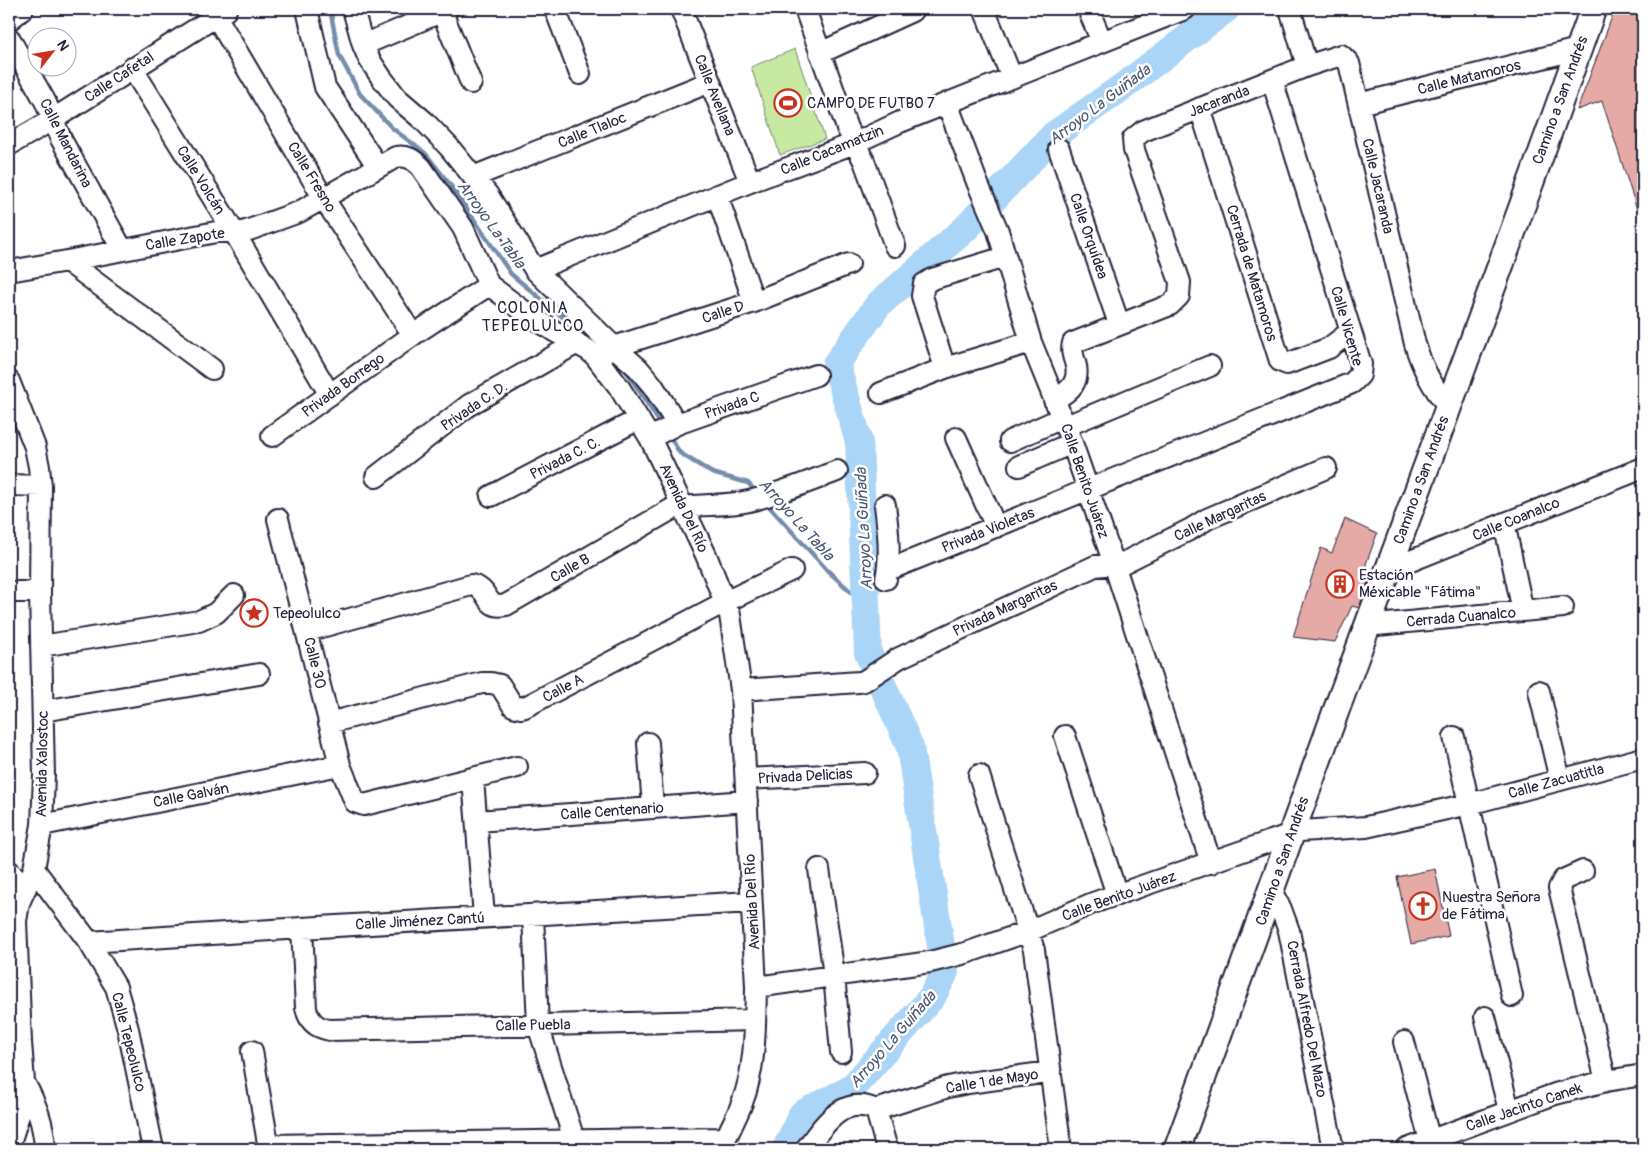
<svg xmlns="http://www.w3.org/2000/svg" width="1652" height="1158" font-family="Pangolin,sans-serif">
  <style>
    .green { fill: #c8e9a2; stroke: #75866e }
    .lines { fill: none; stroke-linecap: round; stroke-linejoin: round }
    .stream { stroke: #748dab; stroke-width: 4.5 }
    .river { stroke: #abd5f6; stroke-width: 28 }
    .building { fill: #e5aaa5; stroke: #22223b }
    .minor-casing { stroke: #22223b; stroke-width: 24 }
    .major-casing { stroke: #22223b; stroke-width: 29 }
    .minor { stroke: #fff; stroke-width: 20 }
    .major { stroke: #fff; stroke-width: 25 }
    .labels { text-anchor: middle; stroke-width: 5; stroke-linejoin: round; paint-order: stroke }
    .street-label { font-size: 15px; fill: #22223b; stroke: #fff }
    .poi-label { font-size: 15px; fill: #22223b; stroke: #fff; text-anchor: start }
    .water-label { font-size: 16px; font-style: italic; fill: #4b5873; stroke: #fff }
    .neighbourhood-label { font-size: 16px; letter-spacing: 1px; fill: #22223b; stroke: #fff }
  </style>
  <rect width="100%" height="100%" fill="#fff"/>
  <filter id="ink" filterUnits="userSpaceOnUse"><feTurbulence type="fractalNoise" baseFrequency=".02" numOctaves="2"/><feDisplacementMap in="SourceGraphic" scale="10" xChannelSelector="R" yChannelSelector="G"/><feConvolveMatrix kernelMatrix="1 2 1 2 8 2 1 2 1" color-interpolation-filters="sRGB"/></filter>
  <g filter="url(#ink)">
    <path class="green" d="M 795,49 L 825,139 L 780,155 L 751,67 Z"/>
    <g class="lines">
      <path class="stream" d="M 330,9 L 339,55 L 360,94 L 392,128 L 425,153 L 454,190 L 511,274 L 594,343
        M 610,357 L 627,372 L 662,426
        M 668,434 L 680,453 L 712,473 L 748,483 L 758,494
        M 766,503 L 828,571 L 867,606"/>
      <path class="river" d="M 786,1149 L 802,1114 L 851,1089 L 932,997 L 945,972 L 910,747 L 868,653 L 859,442 L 836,364 L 878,305 L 965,229 L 1054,135 L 1121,88 L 1226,9"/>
    </g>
    <path class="building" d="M 1615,9 L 1643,9 L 1643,221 L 1641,222 L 1602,101 L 1577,110 Z
      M 1345,519 L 1377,534 L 1366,564 L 1369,579 L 1359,608 L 1352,606 L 1335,642 L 1293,637 L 1321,548 L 1332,553 Z
      M 1435,869 L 1449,936 L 1411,944 L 1397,877 Z"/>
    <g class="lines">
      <g class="minor-casing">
        <path id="minor" d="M 307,9 L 325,87 L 378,167
          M 353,9 L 363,45 L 369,59 L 381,77 L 397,98 L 424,121 L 449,147 L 488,195 L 535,270 L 614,347 L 638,368 L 653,386 L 677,424
          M 555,9 L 580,74
          M 681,9 L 750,182
          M 805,9 L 847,128 L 864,161 L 895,246
          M 984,9 L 1012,78
          M 1088,9 L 1102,42
          M 1290,9 L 1307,66
          M 442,12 L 471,83
          M 216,16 L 324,199 L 413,335
          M 9,20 L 23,9
          M 9,38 L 45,101 L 61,139 L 122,249
          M 363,45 L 448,9
          M 820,53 L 912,11
          M 132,68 L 234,232 L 330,395
          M 947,103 L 977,182 L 998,231 L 1031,342 L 1072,443 L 1114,564 L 1211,863
          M 1359,104 L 1578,49
          M 1200,108 L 1280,361 L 1287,364 L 1329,348 L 1350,332
          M 9,145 L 52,120 L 226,10
          M 1059,149 L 1119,324
          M 473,177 L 710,82
          M 717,195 L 754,302
          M 67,261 L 212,369
          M 535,270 L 750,182 L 855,143 L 900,122 L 1185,9
          M 9,271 L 67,261 L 216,232 L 242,232 L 249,230 L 299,212 L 396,157 C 407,155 413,159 421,167 L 463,228 L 489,285 L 521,309 L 554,331 L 588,350 L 595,356 L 619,387 L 650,438 L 706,555 L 730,615 L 741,690 L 756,987 C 755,1025 756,1067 742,1103 C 736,1119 727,1134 721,1149
          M 604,352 L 614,347 L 754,302 L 849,264
          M 945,368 L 922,296 L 924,284 L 932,279 L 1005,257
          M 9,381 L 35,447 L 39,467 L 41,486 L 40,592 L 44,775 L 42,825 L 34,869 L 19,903 L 16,921 L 21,1042 L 24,1082 L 23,1099 L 19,1115 L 9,1146
          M 881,393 L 945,368 L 1031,342
          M 1054,400 C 1070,391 1081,382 1075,362 C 1073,356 1071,350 1073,343 L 1170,305 L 1179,296 L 1180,282 L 1134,150 L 1133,139 L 1143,131 L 1307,66 L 1341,55 L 1349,63 L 1415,344 C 1422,368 1432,387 1448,406
          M 1066,426 L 1210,366
          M 272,436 L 413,335 L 489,285
          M 650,438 L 677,424 L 816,375
          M 956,438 L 996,527
          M 1010,441 L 1062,418
          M 1019,466 L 1072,443
          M 376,477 L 469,405 L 577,343
          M 9,485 L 41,486
          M 491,496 L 639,419
          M 885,505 C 888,529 891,555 886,579
          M 278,519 L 340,765 L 355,802 L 364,805 L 517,767
          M 1504,523 L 1523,611
          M 888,570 L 1352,383 L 1360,375 L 1361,364 L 1272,80
          M 1388,570 L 1643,468
          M 9,592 L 40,592
          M 1367,626 L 1563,607
          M 307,631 L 471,585 C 492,589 483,610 506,605 L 672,509 C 697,503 723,507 749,501 C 779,494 808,482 837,471
          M 41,646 L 199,621 L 216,613 L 234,595
          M 741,690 L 859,682 L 864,681 L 899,658 L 1095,566 L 1123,563 L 1191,529 L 1207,519 L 1326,468
          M 1539,691 L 1560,780
          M 43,711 L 259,674
          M 329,723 L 482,683 L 491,683 L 500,685 L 513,706 L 521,708 L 525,707 L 725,602 L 792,570
          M 1065,736 L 1117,895
          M 1454,737 L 1512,996
          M 648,743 L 653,807
          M 979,775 L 1034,950 L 1061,1149
          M 473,779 L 484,917
          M 746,779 L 865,773
          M 477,821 L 747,801
          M 42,825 L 340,765
          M 34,869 L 89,942 L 116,987 L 128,1029 L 153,1149
          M 819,869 L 834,975 L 841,1052
          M 9,871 L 26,888
          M 1583,871 L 1563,880 L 1559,888 L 1606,1081
          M 1271,891 L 1281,909 L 1289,931 L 1333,1149
          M 533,915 L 538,1025 L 577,1149
          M 302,928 L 306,1008 C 309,1022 317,1028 330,1030 L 755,1020
          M 89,942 L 302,928 L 751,902
          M 756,987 L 930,962 L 966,953 L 1029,931 L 1093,903 L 1300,831 L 1366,827 L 1469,804 L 1643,758
          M 1485,1017 L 1509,1110
          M 1404,1042 L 1430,1141
          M 252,1051 L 269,1149
          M 24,1082 C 36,1104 44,1124 45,1149
          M 876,1110 L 887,1149
          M 268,1145 L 726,1138
          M 806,1149 C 823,1126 843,1094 876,1110 L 948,1087 L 968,1083 L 1050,1072
          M 1407,1149 L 1555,1094 L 1606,1081 L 1643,1075"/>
      </g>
      <g class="major-casing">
        <path id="major" d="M 1177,1149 C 1230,1006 1280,862 1333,719 C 1420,483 1509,247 1593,9"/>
      </g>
      <use href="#minor" class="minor"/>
      <use href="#major" class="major"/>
    </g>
  </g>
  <defs>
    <g id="stadium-ring" transform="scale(1.4375)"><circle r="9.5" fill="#fff" stroke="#c8321e" stroke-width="1.5"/><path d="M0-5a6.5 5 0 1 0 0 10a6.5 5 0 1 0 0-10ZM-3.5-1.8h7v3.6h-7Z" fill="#c8321e"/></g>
    <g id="building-ring" transform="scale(1.4375)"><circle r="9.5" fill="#fff" stroke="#c8321e" stroke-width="1.5"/><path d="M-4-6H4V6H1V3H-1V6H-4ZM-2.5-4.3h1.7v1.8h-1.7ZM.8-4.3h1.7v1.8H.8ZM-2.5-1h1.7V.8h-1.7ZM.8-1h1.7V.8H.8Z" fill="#c8321e"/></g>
    <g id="sight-ring" transform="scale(1.4375)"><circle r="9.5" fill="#fff" stroke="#c8321e" stroke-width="1.5"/><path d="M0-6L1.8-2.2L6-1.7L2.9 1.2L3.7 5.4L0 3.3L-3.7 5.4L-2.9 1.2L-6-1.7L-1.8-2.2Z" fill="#c8321e"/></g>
    <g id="church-ring" transform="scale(1.4375)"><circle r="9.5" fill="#fff" stroke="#c8321e" stroke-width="1.5"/><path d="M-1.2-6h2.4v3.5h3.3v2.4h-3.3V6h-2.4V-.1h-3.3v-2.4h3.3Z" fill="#c8321e"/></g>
  </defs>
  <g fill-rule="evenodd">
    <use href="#stadium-ring" x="788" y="103"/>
    <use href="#building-ring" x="1340" y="584"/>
    <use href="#sight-ring" x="254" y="613"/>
    <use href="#church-ring" x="1423" y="906"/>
  </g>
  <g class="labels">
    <g class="street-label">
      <text transform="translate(119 77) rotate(-33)" y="5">Calle Cafetal</text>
      <text transform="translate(1469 77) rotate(-14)" y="5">Calle Matamoros</text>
      <text transform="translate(715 95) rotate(68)" y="5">Calle Avellana</text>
      <text transform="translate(1560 100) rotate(-70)" y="5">Camino a San Andrés</text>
      <text transform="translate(1219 101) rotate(-21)" y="5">Jacaranda</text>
      <text transform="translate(592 130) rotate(-22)" y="5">Calle Tlaloc</text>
      <text transform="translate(66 143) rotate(63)" y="5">Calle Mandarina</text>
      <text transform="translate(832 150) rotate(-22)" y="5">Calle Cacamatzin</text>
      <text transform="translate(312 177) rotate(59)" y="5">Calle Fresno</text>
      <text transform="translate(201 180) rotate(58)" y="5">Calle Volcán</text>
      <text transform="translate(1378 186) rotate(77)" y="5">Calle Jacaranda</text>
      <text transform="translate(1089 236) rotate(71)" y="5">Calle Orquídea</text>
      <text transform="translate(185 239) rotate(-9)" y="5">Calle Zapote</text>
      <text transform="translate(1252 273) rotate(73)" y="5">Cerrada de Matamoros</text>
      <text transform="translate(723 312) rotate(-18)" y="5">Calle D</text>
      <text transform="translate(1347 326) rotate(74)" y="5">Calle Vicente</text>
      <text transform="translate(343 385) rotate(-36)" y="5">Privada Borrego</text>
      <text transform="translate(732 405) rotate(-19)" y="5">Privada C</text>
      <text transform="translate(474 406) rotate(-34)" y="5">Privada C. D.</text>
      <text transform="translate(565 458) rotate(-27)" y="5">Privada C. C.</text>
      <text transform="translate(1421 480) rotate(-70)" y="5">Camino a San Andrés</text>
      <text transform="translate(1085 481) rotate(71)" y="5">Calle Benito Juárez</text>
      <text transform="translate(684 508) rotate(65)" y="5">Avenida Del Río</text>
      <text transform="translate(1220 516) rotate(-25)" y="5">Calle Margaritas</text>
      <text transform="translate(1516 519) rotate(-22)" y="5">Calle Coanalco</text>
      <text transform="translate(988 530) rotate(-22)" y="5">Privada Violetas</text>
      <text transform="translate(570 568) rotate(-30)" y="5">Calle B</text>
      <text transform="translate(1005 608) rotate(-25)" y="5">Privada Margaritas</text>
      <text transform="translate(1461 617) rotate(-5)" y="5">Cerrada Cuanalco</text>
      <text transform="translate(315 663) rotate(76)" y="5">Calle 30</text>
      <text transform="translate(563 688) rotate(-28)" y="5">Calle A</text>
      <text transform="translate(42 764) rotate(-89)" y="5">Avenida Xalostoc</text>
      <text transform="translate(805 776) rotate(-3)" y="5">Privada Delicias</text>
      <text transform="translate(1556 781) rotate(-15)" y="5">Calle Zacuatitla</text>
      <text transform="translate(191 795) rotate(-11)" y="5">Calle Galván</text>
      <text transform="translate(612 811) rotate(-4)" y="5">Calle Centenario</text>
      <text transform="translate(1282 861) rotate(-71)" y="5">Camino a San Andrés</text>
      <text transform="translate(1119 896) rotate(-20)" y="5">Calle Benito Juárez</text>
      <text transform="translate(752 902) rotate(-93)" y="5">Avenida Del Río</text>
      <text transform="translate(420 921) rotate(-3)" y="5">Calle Jiménez Cantú</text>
      <text transform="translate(1307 1019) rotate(79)" y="5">Cerrada Alfredo Del Mazo</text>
      <text transform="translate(533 1025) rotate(-1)" y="5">Calle Puebla</text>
      <text transform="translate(129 1042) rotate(76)" y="5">Calle Tepeolulco</text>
      <text transform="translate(992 1081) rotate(-9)" y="5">Calle 1 de Mayo</text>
      <text transform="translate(1524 1107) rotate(-19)" y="5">Calle Jacinto Canek</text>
    </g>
    <g class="poi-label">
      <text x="807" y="108">CAMPO DE FUTBO 7</text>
      <text x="1359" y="580">Estación<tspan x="1359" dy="17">Méxicable "Fátima"</tspan></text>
      <text x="273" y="618">Tepeolulco</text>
      <text x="1442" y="902">Nuestra Señora<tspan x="1442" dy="17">de Fátima</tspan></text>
    </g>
    <g class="water-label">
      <text transform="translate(1099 104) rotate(-37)" y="6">Arroyo La Guiñada</text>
      <text transform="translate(492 224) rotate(54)" y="6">Arroyo La Tabla</text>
      <text transform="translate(797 519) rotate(48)" y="6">Arroyo La Tabla</text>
      <text transform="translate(863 529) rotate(-93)" y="6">Arroyo La Guiñada</text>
      <text transform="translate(892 1039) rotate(-49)" y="6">Arroyo La Guiñada</text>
    </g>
    <g class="neighbourhood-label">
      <text x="533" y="313">COLONIA<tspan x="533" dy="18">TEPEOLULCO</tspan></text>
    </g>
  </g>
  <rect width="1652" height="1158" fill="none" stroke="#fff" stroke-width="30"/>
  <rect x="15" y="15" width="1622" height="1128" fill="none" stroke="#22223b" stroke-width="2" filter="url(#ink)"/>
  <g transform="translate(52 52) rotate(59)"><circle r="24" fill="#ffffff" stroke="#a7a7b1"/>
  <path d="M0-4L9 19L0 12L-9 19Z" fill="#c8321e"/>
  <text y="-8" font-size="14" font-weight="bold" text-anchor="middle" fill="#22223b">N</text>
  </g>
</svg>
